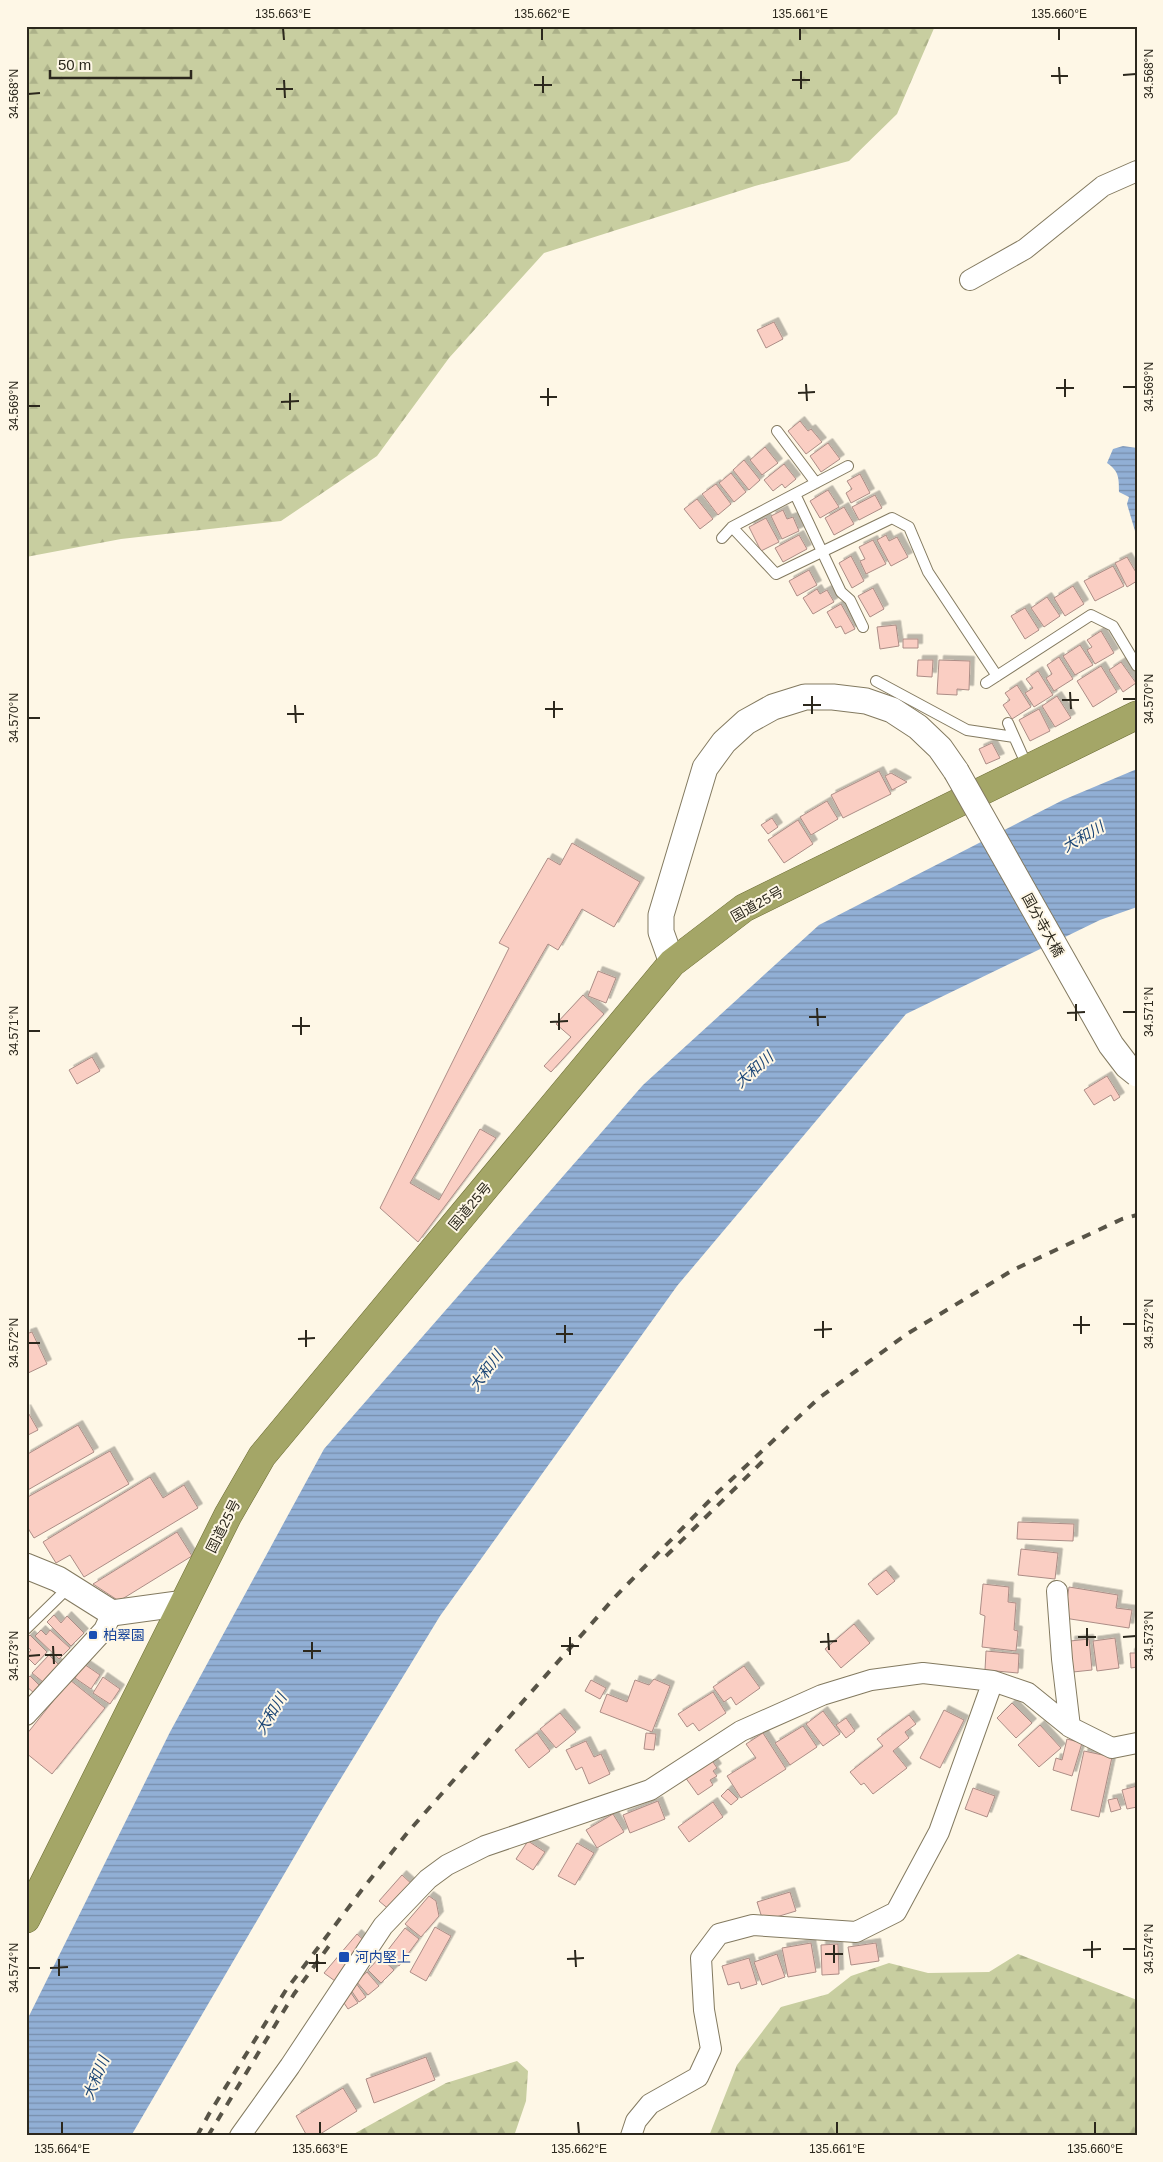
<svg xmlns="http://www.w3.org/2000/svg" width="1163" height="2162" font-family="Helvetica,'Noto Sans JP',sans-serif">
  <style>
    .forest { fill: url(#forest-firs) }
    .water { fill: url(#water-rules) }
    .building { fill: #facec3; stroke: #ac8d86; filter: url(#shadow) }
    .lines { fill: none; stroke-linecap: round; stroke-linejoin: round }
    .service-casing { stroke: #837a60; stroke-width: 12 }
    .minor-casing { stroke: #837a60; stroke-width: 22 }
    .tertiary-casing { stroke: #837a60; stroke-width: 27 }
    .trunk-casing { stroke: #6b6b34; stroke-width: 29 }
    .service { stroke: #fff; stroke-width: 10 }
    .minor { stroke: #fff; stroke-width: 20 }
    .tertiary { stroke: #fff; stroke-width: 25 }
    .trunk { stroke: #a4a667; stroke-width: 28 }
    .rail { stroke: #585447; stroke-width: 4; stroke-dasharray: 9 9; stroke-linecap: butt }
    .tertiary-bridge-casing { stroke: #837a60; stroke-width: 27; stroke-linecap: butt }
    .tertiary-bridge { stroke: #fff; stroke-width: 25 }
    .ticks { fill: none; stroke: #2c281d; stroke-width: 2 }
    .transit-dot { fill: #1a4fb4; stroke: #fef7e6; stroke-width: 2 }
    .labels { text-anchor: middle; stroke-width: 4; stroke-linejoin: round; paint-order: stroke }
    .street-label { font-size: 14px; fill: #2c281d; stroke: #fef7e6 }
    .transit-label { font-size: 14px; fill: #164399; stroke: #fef7e6; text-anchor: start }
    .water-label { font-size: 15px; font-style: italic; fill: #1c4676; stroke: #fef7e6 }
    .neatline { fill: none; stroke: #2c281d; stroke-width: 2 }
    .ticks-label { font-size: 12px; text-anchor: middle; fill: #2c281d }
  </style>
  <defs>
    <pattern id="forest-firs" width="22" height="20" patternUnits="userSpaceOnUse" patternTransform="scale(1.25)"><rect width="22" height="20" fill="#c8cea0"/><path d="M5 1l3.5 6h-7zM16 11l3.5 6h-7z" fill="#acb189"/></pattern>
    <pattern id="water-rules" width="6" height="5" patternUnits="userSpaceOnUse" patternTransform="scale(1.25)"><rect width="6" height="5" fill="#91afd5"/><path d="M0 2.5h6" fill="none" stroke="#778eac"/></pattern>
    <filter id="shadow"><feDropShadow dx="4.5" dy="-4.5" stdDeviation="0" flood-color="#0004"/></filter>
  </defs>
  <rect width="100%" height="100%" fill="#fef7e6"/>
  <path class="forest" d="M 26,26 L 935,26 L 897,114 L 849,161 L 755,186 L 544,253 L 449,358 L 377,456 L 281,521 L 121,539 L 26,557 Z
    M 1018,1954 L 1137,2000 L 1137,2136 L 709,2136 L 737,2065 L 781,2007 L 828,1994 L 851,1976 L 889,1963 L 928,1973 L 989,1972 Z
    M 517,2061 L 528,2071 L 526,2101 L 514,2136 L 350,2136 L 446,2083 Z"/>
  <path class="water" d="M 1123,446 L 1137,448 L 1137,529 L 1135,531 L 1127,504 L 1129,497 L 1119,492 C 1119,478 1119,471 1107,463 L 1113,449 Z
    M 1137,769 L 1137,907 L 1100,920 L 906,1014 L 677,1286 L 440,1616 L 324,1806 L 131,2136 L 26,2136 L 26,2022 L 170,1732 L 324,1449 L 643,1085 L 819,925 L 1063,800 Z"/>
  <path class="building" d="M 774,322 L 783,339 L 766,348 L 757,330 Z
    M 800,421 L 808,431 L 811,429 L 822,442 L 806,454 L 788,431 Z
    M 828,443 L 840,459 L 821,472 L 810,456 Z
    M 765,447 L 778,463 L 762,475 L 750,460 Z
    M 744,460 L 760,480 L 749,490 L 733,470 Z
    M 784,464 L 796,479 L 785,488 L 782,484 L 773,491 L 764,480 Z
    M 731,473 L 746,492 L 734,502 L 719,483 Z
    M 860,474 L 870,493 L 851,503 L 846,493 L 852,489 L 847,481 Z
    M 716,484 L 731,504 L 718,515 L 702,494 Z
    M 828,490 L 839,507 L 820,518 L 810,501 Z
    M 875,495 L 882,508 L 859,520 L 852,507 Z
    M 697,499 L 713,519 L 700,529 L 684,509 Z
    M 844,507 L 854,524 L 834,535 L 825,518 Z
    M 783,510 L 787,519 L 793,517 L 799,531 L 782,539 L 771,516 Z
    M 766,518 L 779,542 L 761,551 L 749,527 Z
    M 799,535 L 807,549 L 783,562 L 775,548 Z
    M 886,535 L 889,541 L 897,537 L 908,557 L 891,566 L 877,540 Z
    M 873,540 L 886,564 L 866,574 L 860,561 L 865,559 L 859,547 Z
    M 851,556 L 864,581 L 852,588 L 839,563 Z
    M 1127,557 L 1137,574 L 1137,581 L 1127,587 L 1115,563 Z
    M 1113,566 L 1124,586 L 1095,601 L 1084,581 Z
    M 809,570 L 817,585 L 797,596 L 789,581 Z
    M 1073,586 L 1084,604 L 1065,616 L 1054,598 Z
    M 873,588 L 884,609 L 870,617 L 858,596 Z
    M 817,589 L 820,594 L 827,590 L 834,602 L 813,614 L 803,598 Z
    M 1047,597 L 1060,616 L 1044,627 L 1031,608 Z
    M 841,604 L 855,629 L 845,634 L 841,626 L 836,628 L 827,612 Z
    M 1025,608 L 1039,630 L 1025,639 L 1011,616 Z
    M 896,625 L 899,646 L 880,649 L 877,627 Z
    M 1101,631 L 1114,653 L 1095,664 L 1087,650 L 1092,647 L 1087,640 Z
    M 903,639 L 918,639 L 918,648 L 903,648 Z
    M 1080,645 L 1093,665 L 1075,675 L 1063,656 Z
    M 1059,657 L 1073,679 L 1054,691 L 1046,678 L 1052,674 L 1047,665 Z
    M 918,660 L 933,660 L 932,677 L 917,676 Z
    M 939,660 L 970,661 L 969,690 L 957,689 L 957,695 L 937,694 Z
    M 1121,662 L 1136,683 L 1123,692 L 1109,670 Z
    M 1101,666 L 1117,692 L 1093,707 L 1077,681 Z
    M 1038,671 L 1053,695 L 1034,707 L 1025,693 L 1033,688 L 1026,679 Z
    M 1017,685 L 1031,707 L 1012,719 L 1003,705 L 1010,700 L 1005,693 Z
    M 1057,696 L 1071,718 L 1055,727 L 1042,706 Z
    M 1039,709 L 1050,731 L 1030,741 L 1019,720 Z
    M 992,743 L 1000,758 L 986,764 L 979,749 Z
    M 879,771 L 891,794 L 843,818 L 831,795 Z
    M 891,773 L 907,782 L 892,790 L 885,776 Z
    M 827,801 L 838,819 L 811,835 L 800,817 Z
    M 772,818 L 778,827 L 768,834 L 761,825 Z
    M 798,820 L 813,844 L 784,863 L 768,840 Z
    M 572,843 L 640,882 L 614,927 L 582,909 L 558,950 L 548,944 L 410,1183 L 439,1200 L 480,1129 L 496,1138 L 418,1242 L 380,1208 L 509,948 L 499,943 L 548,858 L 560,865 Z
    M 598,971 L 616,978 L 606,1003 L 588,996 Z
    M 583,995 L 604,1014 L 551,1072 L 544,1066 L 571,1037 L 556,1024 Z
    M 92,1057 L 100,1071 L 77,1084 L 69,1070 Z
    M 1107,1076 L 1120,1097 L 1114,1101 L 1111,1095 L 1094,1105 L 1084,1090 Z
    M 32,1332 L 47,1364 L 26,1374 L 26,1334 Z
    M 26,1409 L 38,1430 L 26,1436 Z
    M 78,1425 L 94,1452 L 26,1491 L 26,1455 Z
    M 110,1451 L 129,1484 L 34,1538 L 26,1525 L 26,1498 Z
    M 150,1477 L 163,1498 L 184,1485 L 198,1508 L 84,1577 L 70,1555 L 56,1563 L 43,1542 Z
    M 1018,1522 L 1074,1524 L 1073,1541 L 1017,1539 Z
    M 177,1532 L 192,1556 L 119,1601 L 93,1584 Z
    M 1021,1549 L 1058,1553 L 1055,1579 L 1018,1575 Z
    M 886,1570 L 895,1581 L 877,1595 L 868,1584 Z
    M 983,1584 L 1009,1587 L 1008,1602 L 1016,1603 L 1014,1630 L 1018,1631 L 1016,1651 L 982,1647 L 985,1616 L 980,1614 Z
    M 1069,1587 L 1118,1595 L 1116,1608 L 1132,1610 L 1129,1628 L 1064,1618 Z
    M 54,1615 L 61,1623 L 67,1616 L 84,1633 L 71,1646 L 47,1622 Z
    M 854,1624 L 870,1643 L 841,1668 L 825,1649 Z
    M 41,1630 L 46,1635 L 50,1630 L 70,1648 L 59,1659 L 35,1636 Z
    M 30,1635 L 47,1652 L 35,1665 L 26,1656 L 31,1650 L 26,1646 L 26,1639 Z
    M 1115,1638 L 1119,1668 L 1097,1671 L 1093,1641 Z
    M 1089,1639 L 1092,1670 L 1073,1672 L 1070,1641 Z
    M 986,1651 L 1019,1654 L 1018,1673 L 985,1670 Z
    M 1130,1653 L 1137,1653 L 1137,1667 L 1131,1668 Z
    M 49,1655 L 59,1665 L 43,1682 L 32,1673 Z
    M 84,1664 L 100,1675 L 91,1689 L 75,1678 Z
    M 744,1666 L 760,1688 L 736,1705 L 731,1697 L 724,1702 L 713,1687 Z
    M 30,1676 L 40,1686 L 34,1693 L 26,1686 L 26,1680 Z
    M 103,1677 L 120,1689 L 110,1704 L 93,1693 Z
    M 654,1679 L 670,1686 L 652,1732 L 600,1712 L 607,1694 L 627,1702 L 635,1680 L 649,1685 Z
    M 70,1680 L 105,1708 L 52,1774 L 26,1753 L 26,1735 Z
    M 591,1680 L 606,1688 L 600,1699 L 585,1691 Z
    M 713,1692 L 726,1713 L 699,1731 L 693,1723 L 687,1727 L 678,1714 Z
    M 1012,1703 L 1032,1723 L 1016,1738 L 997,1718 Z
    M 944,1710 L 964,1720 L 940,1768 L 920,1758 Z
    M 823,1711 L 840,1734 L 823,1746 L 806,1724 Z
    M 560,1713 L 576,1732 L 556,1748 L 540,1729 Z
    M 909,1715 L 916,1724 L 905,1732 L 909,1738 L 893,1751 L 907,1768 L 873,1794 L 864,1783 L 861,1785 L 850,1772 L 883,1746 L 877,1739 Z
    M 846,1718 L 855,1731 L 846,1738 L 836,1725 Z
    M 1040,1725 L 1061,1748 L 1039,1767 L 1018,1745 Z
    M 803,1726 L 817,1747 L 790,1765 L 775,1743 Z
    M 537,1733 L 550,1751 L 529,1768 L 515,1750 Z
    M 646,1733 L 656,1734 L 654,1750 L 644,1749 Z
    M 763,1733 L 786,1769 L 741,1798 L 727,1776 L 756,1758 L 746,1744 Z
    M 1067,1739 L 1082,1743 L 1072,1776 L 1053,1770 L 1056,1758 L 1062,1760 Z
    M 586,1741 L 594,1757 L 601,1754 L 610,1774 L 589,1784 L 582,1767 L 576,1770 L 566,1750 Z
    M 1084,1751 L 1112,1757 L 1099,1817 L 1071,1810 Z
    M 711,1759 L 717,1768 L 713,1771 L 717,1776 L 710,1780 L 713,1785 L 698,1795 L 685,1777 Z
    M 1137,1786 L 1137,1807 L 1127,1809 L 1122,1790 Z
    M 973,1788 L 995,1796 L 987,1817 L 965,1809 Z
    M 728,1789 L 738,1799 L 731,1805 L 721,1796 Z
    M 1117,1798 L 1121,1809 L 1111,1812 L 1108,1800 Z
    M 658,1801 L 665,1819 L 630,1833 L 623,1815 Z
    M 713,1802 L 723,1817 L 689,1842 L 678,1827 Z
    M 613,1814 L 624,1832 L 597,1848 L 586,1830 Z
    M 528,1841 L 545,1852 L 533,1870 L 516,1859 Z
    M 577,1843 L 594,1853 L 575,1885 L 558,1876 Z
    M 402,1875 L 414,1886 L 391,1911 L 379,1901 Z
    M 790,1892 L 796,1911 L 763,1921 L 757,1902 Z
    M 429,1896 L 436,1901 L 439,1916 L 421,1937 L 405,1924 Z
    M 435,1927 L 451,1936 L 426,1981 L 410,1972 Z
    M 405,1928 L 419,1939 L 399,1966 L 384,1955 Z
    M 357,1934 L 367,1943 L 335,1981 L 324,1973 Z
    M 811,1943 L 816,1972 L 788,1977 L 782,1948 Z
    M 876,1943 L 879,1961 L 851,1965 L 848,1947 Z
    M 838,1944 L 839,1974 L 822,1975 L 821,1945 Z
    M 777,1954 L 785,1977 L 762,1985 L 754,1962 Z
    M 380,1957 L 394,1970 L 381,1983 L 368,1970 Z
    M 749,1958 L 757,1984 L 741,1989 L 739,1982 L 728,1985 L 722,1966 Z
    M 367,1972 L 379,1986 L 368,1995 L 356,1981 Z
    M 356,1983 L 366,1997 L 359,2002 L 349,1987 Z
    M 349,1990 L 358,2003 L 348,2009 L 340,1997 Z
    M 426,2057 L 435,2080 L 374,2103 L 366,2079 Z
    M 343,2088 L 357,2111 L 317,2136 L 307,2136 L 296,2116 Z"/>
  <g class="lines">
    <g class="service-casing">
      <path id="service" d="M 777,431 L 816,483
        M 795,494 L 841,592 L 850,600 L 863,627
        M 732,527 L 776,574 L 892,518 L 909,527 L 928,572 L 997,676
        M 722,538 L 732,527 L 848,466
        M 876,681 L 967,730 L 1014,737
        M 986,683 L 1091,615 L 1113,626 L 1137,666
        M 1008,723 L 1028,768
        M 26,1629 L 69,1587"/>
    </g>
    <g class="minor-casing">
      <path id="minor" d="M 970,280 L 1025,249 L 1103,186 L 1137,171
        M 1057,1591 L 1062,1659 L 1070,1727 L 1112,1748 L 1137,1743
        M 26,1715 L 104,1630 L 112,1613
        M 240,2136 L 290,2066 L 383,1926 L 428,1879 L 447,1865 L 485,1846 L 650,1790 L 741,1731 L 822,1695 L 871,1680 L 923,1673 L 993,1681 L 1028,1693 L 1070,1727
        M 631,2136 L 636,2121 L 650,2104 L 698,2077 L 711,2049 L 704,2010 L 701,1958 L 719,1934 L 753,1925 L 856,1932 L 896,1912 L 939,1832 L 993,1681"/>
    </g>
    <g class="tertiary-casing">
      <path id="tertiary" d="M 672,963 L 661,932 L 661,915 L 705,768 L 724,742 L 746,722 L 773,707 L 805,697 L 833,697 L 866,701 L 892,710 L 918,727 L 940,748 L 956,771
        M 26,1566 L 58,1579 L 112,1613 L 185,1603"/>
    </g>
    <g class="trunk-casing">
      <path id="trunk" d="M 26,1919 L 228,1515 L 262,1456 L 672,963 L 744,908 L 1137,715"/>
    </g>
    <use href="#service" class="service"/>
    <use href="#minor" class="minor"/>
    <use href="#tertiary" class="tertiary"/>
    <use href="#trunk" class="trunk"/>
    <path class="rail" d="M 666,1556 L 766,1458
      M 197,2136 L 209,2114 L 286,1990 L 361,1891 L 408,1832 L 615,1597 L 717,1493 L 819,1398 L 907,1334 L 1013,1270 L 1122,1219 L 1137,1215
      M 208,2136 L 294,1994 L 334,1939"/>
    <g class="tertiary-bridge-casing">
      <path id="tertiary-bridge" d="M 956,771 L 1111,1045 L 1127,1066 L 1137,1074"/>
    </g>
    <use href="#tertiary-bridge" class="tertiary-bridge"/>
  </g>
  <path class="ticks" d="M 283,28 L 284,40M 542,28 L 542,40M 800,28 L 800,40M 1059,28 L 1059,40M 1059,67 L 1060,84M 801,71 L 801,89M 1123,75 L 1136,74M 543,76 L 543,93M 1051,76 L 1068,76M 284,80 L 285,98M 792,80 L 810,80M 534,85 L 552,85M 276,89 L 293,89M 28,94 L 40,93M 1065,379 L 1065,397M 806,384 L 807,401M 1123,387 L 1136,387M 548,388 L 548,406M 1056,388 L 1074,388M 290,393 L 290,410M 798,393 L 815,392M 540,397 L 557,397M 281,402 L 299,401M 28,406 L 40,406M 1070,692 L 1071,709M 812,696 L 812,714M 1123,699 L 1136,699M 1062,700 L 1079,700M 554,701 L 554,718M 295,705 L 296,723M 803,705 L 821,705M 545,709 L 563,709M 287,714 L 304,714M 28,718 L 40,718M 1076,1004 L 1076,1021M 817,1008 L 818,1026M 1123,1012 L 1136,1012M 559,1013 L 559,1030M 1067,1013 L 1085,1012M 301,1017 L 301,1035M 809,1017 L 826,1017M 550,1022 L 568,1021M 292,1026 L 310,1026M 28,1031 L 40,1031M 1081,1316 L 1081,1334M 823,1321 L 823,1338M 1123,1324 L 1136,1324M 565,1325 L 565,1343M 1073,1325 L 1090,1325M 306,1330 L 306,1347M 814,1330 L 832,1329M 556,1334 L 573,1334M 298,1339 L 315,1338M 28,1343 L 40,1343M 1087,1628 L 1087,1646M 828,1633 L 829,1650M 570,1637 L 570,1655M 1078,1637 L 1096,1637M 1123,1637 L 1136,1636M 312,1642 L 312,1659M 820,1642 L 837,1641M 53,1646 L 54,1664M 561,1646 L 579,1646M 303,1651 L 321,1651M 45,1655 L 62,1655M 28,1656 L 40,1655M 1092,1941 L 1092,1958M 834,1945 L 834,1963M 1123,1949 L 1136,1949M 575,1950 L 576,1967M 1083,1950 L 1101,1949M 317,1954 L 317,1972M 825,1954 L 843,1954M 59,1959 L 59,1976M 567,1959 L 584,1958M 309,1963 L 326,1963M 28,1968 L 40,1968M 50,1968 L 68,1967M 62,2122 L 62,2134M 320,2122 L 320,2134M 578,2122 L 579,2134M 837,2122 L 837,2134M 1095,2122 L 1095,2134"/>
  <g class="transit-dot">
    <rect x="88" y="1630" width="10" height="10" rx="2.5"/>
    <rect x="338" y="1951" width="12" height="12" rx="2.5"/>
  </g>
  <g class="labels">
    <g class="street-label">
      <text transform="translate(757 904) rotate(-29)" y="5">国道25号</text>
      <text transform="translate(1043 925) rotate(61)" y="5">国分寺大橋</text>
      <text transform="translate(470 1206) rotate(-50)" y="5">国道25号</text>
      <text transform="translate(223 1526) rotate(-63)" y="5">国道25号</text>
    </g>
    <g class="transit-label">
      <text x="103" y="1640">柏翠園</text>
      <text x="355" y="1962">河内堅上</text>
    </g>
    <g class="water-label">
      <text transform="translate(1083 837) rotate(-30)" y="5">大和川</text>
      <text transform="translate(754 1070) rotate(-42)" y="5">大和川</text>
      <text transform="translate(486 1371) rotate(-54)" y="5">大和川</text>
      <text transform="translate(271 1714) rotate(-59)" y="5">大和川</text>
      <text transform="translate(96 2078) rotate(-68)" y="5">大和川</text>
    </g>
  </g>
  <rect width="1163" height="2162" fill="none" stroke="#fef7e6" stroke-width="55"/>
  <path d="M50 70v8h141v-8" fill="none" stroke="#2c281d" stroke-width="2.5"/>
  <text x="58" y="70" font-size="15" fill="#2c281d" stroke="#fef7e6" stroke-width="4" paint-order="stroke">50 m</text>
  <rect x="28" y="28" width="1108" height="2106" class="neatline"/>
  <g class="ticks-label">
    <text x="283" y="18">135.663°E</text>
    <text x="542" y="18">135.662°E</text>
    <text x="800" y="18">135.661°E</text>
    <text x="1059" y="18">135.660°E</text>
    <text transform="translate(1149 74) rotate(-90)" y="4">34.568°N</text>
    <text transform="translate(14 94) rotate(-90)" y="4">34.568°N</text>
    <text transform="translate(1149 387) rotate(-90)" y="4">34.569°N</text>
    <text transform="translate(14 406) rotate(-90)" y="4">34.569°N</text>
    <text transform="translate(1149 699) rotate(-90)" y="4">34.570°N</text>
    <text transform="translate(14 718) rotate(-90)" y="4">34.570°N</text>
    <text transform="translate(1149 1012) rotate(-90)" y="4">34.571°N</text>
    <text transform="translate(14 1031) rotate(-90)" y="4">34.571°N</text>
    <text transform="translate(1149 1324) rotate(-90)" y="4">34.572°N</text>
    <text transform="translate(14 1343) rotate(-90)" y="4">34.572°N</text>
    <text transform="translate(1149 1636) rotate(-90)" y="4">34.573°N</text>
    <text transform="translate(14 1656) rotate(-90)" y="4">34.573°N</text>
    <text transform="translate(1149 1949) rotate(-90)" y="4">34.574°N</text>
    <text transform="translate(14 1968) rotate(-90)" y="4">34.574°N</text>
    <text x="62" y="2153">135.664°E</text>
    <text x="320" y="2153">135.663°E</text>
    <text x="579" y="2153">135.662°E</text>
    <text x="837" y="2153">135.661°E</text>
    <text x="1095" y="2153">135.660°E</text>
  </g>
</svg>
